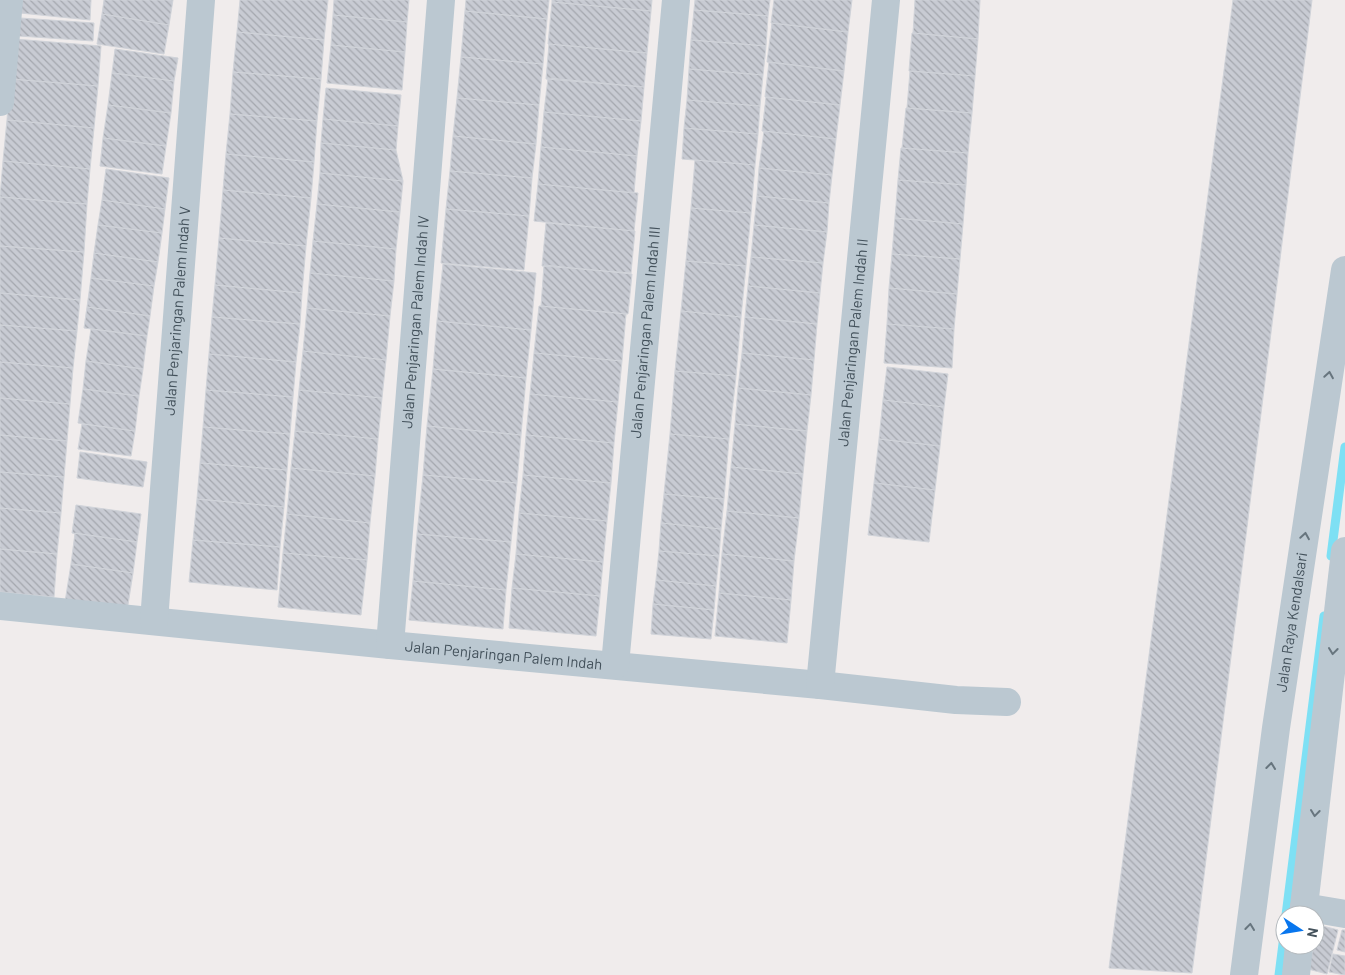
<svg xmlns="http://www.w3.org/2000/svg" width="1345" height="975" font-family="Barlow,sans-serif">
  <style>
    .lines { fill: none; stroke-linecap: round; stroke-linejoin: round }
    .stream { stroke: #7ee0f4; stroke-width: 9 }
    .building { fill: url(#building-back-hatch); stroke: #d0d3d9 }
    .minor { stroke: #bbc8d1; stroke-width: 28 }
    .oneway { stroke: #67757e }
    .labels { text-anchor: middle; stroke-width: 4.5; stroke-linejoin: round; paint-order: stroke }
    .street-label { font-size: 15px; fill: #43515b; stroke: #fff }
  </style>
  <defs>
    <pattern id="building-back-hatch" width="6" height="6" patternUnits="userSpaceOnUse" patternTransform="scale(1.25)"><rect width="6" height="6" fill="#c8cbd3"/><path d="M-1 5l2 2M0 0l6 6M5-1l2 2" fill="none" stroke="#a4a7ae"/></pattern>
  </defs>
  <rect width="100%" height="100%" fill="#f0ecec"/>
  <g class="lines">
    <path class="stream" d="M 1331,556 L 1345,447
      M 1286,915 L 1324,616
      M 1279,975 L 1285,928"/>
  </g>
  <path class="building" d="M 22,0 L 91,0 L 90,20 L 20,13 Z
    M 104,0 L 173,0 L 169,25 L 102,14 Z
    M 240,0 L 328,0 L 324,40 L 237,32 Z
    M 334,0 L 409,0 L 407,22 L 333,15 Z
    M 466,0 L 549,0 L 547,19 L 465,11 Z
    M 552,0 L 652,0 L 651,11 L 552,2 Z
    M 695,0 L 770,0 L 768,16 L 694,10 Z
    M 774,0 L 852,0 L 848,32 L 771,23 Z
    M 915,0 L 980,0 L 978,39 L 913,33 Z
    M 1233,0 L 1312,0 L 1192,973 L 1109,968 Z
    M 552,2 L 651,11 L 647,53 L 548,44 Z
    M 694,10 L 768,16 L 766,46 L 691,40 Z
    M 465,11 L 547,19 L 543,64 L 461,57 Z
    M 102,14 L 169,25 L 164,54 L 97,44 Z
    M 333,15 L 407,22 L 405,52 L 331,45 Z
    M 20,18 L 94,23 L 93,41 L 19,36 Z
    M 772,23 L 848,32 L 844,71 L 767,62 Z
    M 237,32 L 324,40 L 321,79 L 233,72 Z
    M 912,33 L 978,39 L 975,76 L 909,71 Z
    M 14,39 L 101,46 L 98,86 L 10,79 Z
    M 691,40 L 766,46 L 763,75 L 689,69 Z
    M 549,44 L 647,53 L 644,87 L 546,79 Z
    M 331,45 L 405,52 L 402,90 L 327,83 Z
    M 115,49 L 178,58 L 174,81 L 112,73 Z
    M 461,57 L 543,64 L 539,105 L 457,98 Z
    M 769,62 L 844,71 L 840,105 L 765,97 Z
    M 689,69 L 763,75 L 760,106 L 687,100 Z
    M 910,71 L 975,76 L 972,113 L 907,108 Z
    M 233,72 L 321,79 L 317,121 L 230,114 Z
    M 112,73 L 174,81 L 171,113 L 108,105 Z
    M 548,78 L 644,87 L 641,121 L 544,112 Z
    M 10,79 L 98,86 L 94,128 L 7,120 Z
    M 326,88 L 401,95 L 398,126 L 323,119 Z
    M 766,97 L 840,105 L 836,139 L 762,131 Z
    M 457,98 L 539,105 L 536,144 L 453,136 Z
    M 687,100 L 760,106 L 758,134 L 684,128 Z
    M 108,105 L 171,113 L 166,146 L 103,138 Z
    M 906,108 L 972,113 L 968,153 L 902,148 Z
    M 544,112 L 641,121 L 637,156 L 541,147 Z
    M 230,114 L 317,121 L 314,162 L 226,154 Z
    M 323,119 L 398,126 L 396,150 L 321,143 Z
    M 7,120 L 94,128 L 90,169 L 3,161 Z
    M 684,128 L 758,134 L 755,165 L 682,159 Z
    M 764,131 L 836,139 L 832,175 L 759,168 Z
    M 453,136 L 536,144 L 532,178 L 450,171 Z
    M 103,138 L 166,146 L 162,174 L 100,166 Z
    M 321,143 L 396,150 L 403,181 L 320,173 Z
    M 541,147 L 637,156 L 634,193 L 538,184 Z
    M 901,148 L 968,153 L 966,185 L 898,180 Z
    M 226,154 L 314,162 L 311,198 L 223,190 Z
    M 695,160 L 755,165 L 751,213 L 691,208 Z
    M 3,161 L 90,169 L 87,204 L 0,197 Z
    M 759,168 L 832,175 L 829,203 L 757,196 Z
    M 106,169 L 169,178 L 165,209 L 102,200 Z
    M 450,171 L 532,178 L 529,216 L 446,209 Z
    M 320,173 L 403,181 L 400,212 L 317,204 Z
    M 898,180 L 966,185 L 963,224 L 895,218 Z
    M 538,184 L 638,193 L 634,231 L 534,221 Z
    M 223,190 L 311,198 L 306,246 L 219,238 Z
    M 757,196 L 829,203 L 827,232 L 754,225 Z
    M 0,197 L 87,204 L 84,252 L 0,246 Z
    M 102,200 L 165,209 L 162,233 L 98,225 Z
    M 317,204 L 400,212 L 396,249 L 313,241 Z
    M 691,208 L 751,213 L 746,266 L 686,261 Z
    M 446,209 L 529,216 L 524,270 L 441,263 Z
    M 895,218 L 963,224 L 960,259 L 892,254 Z
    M 546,223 L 635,231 L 631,273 L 542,266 Z
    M 98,225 L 162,233 L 158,262 L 94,253 Z
    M 754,225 L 827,232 L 823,263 L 751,257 Z
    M 219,238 L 306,246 L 302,293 L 215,285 Z
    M 313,241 L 396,249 L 394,281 L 310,273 Z
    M 0,246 L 84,252 L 80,300 L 0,293 Z
    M 94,253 L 158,262 L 154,286 L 91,278 Z
    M 892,254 L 960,259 L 957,294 L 889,288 Z
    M 751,257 L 823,263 L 820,293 L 748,286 Z
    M 686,261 L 746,266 L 741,317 L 681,311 Z
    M 443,264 L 536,273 L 531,330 L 437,321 Z
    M 544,265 L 632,274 L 628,314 L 541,306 Z
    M 310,273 L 394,281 L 390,316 L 307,308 Z
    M 91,278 L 154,286 L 150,316 L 87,307 Z
    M 215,285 L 302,293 L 300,324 L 212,317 Z
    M 748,286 L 820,293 L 817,324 L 745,317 Z
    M 889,288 L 957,294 L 954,329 L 887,324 Z
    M 0,293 L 80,300 L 77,331 L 0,325 Z
    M 539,306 L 626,314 L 622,361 L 534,353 Z
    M 87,307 L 150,316 L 147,336 L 84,328 Z
    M 307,308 L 390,316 L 386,360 L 303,351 Z
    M 681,311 L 741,317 L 736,376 L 675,371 Z
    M 212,317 L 300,324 L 296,362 L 209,354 Z
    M 745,317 L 817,324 L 814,360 L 742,353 Z
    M 437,321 L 531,330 L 526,378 L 433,369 Z
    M 887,324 L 954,329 L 952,368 L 884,363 Z
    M 0,325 L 77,331 L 73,368 L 0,362 Z
    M 91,329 L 147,336 L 143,369 L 86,361 Z
    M 303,351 L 386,360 L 382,398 L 299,390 Z
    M 534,353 L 622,361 L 618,402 L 530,394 Z
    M 742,353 L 814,360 L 811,395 L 738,388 Z
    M 209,354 L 296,362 L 293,397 L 206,390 Z
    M 86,361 L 143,369 L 139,396 L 83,389 Z
    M 0,362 L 73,368 L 70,404 L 0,398 Z
    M 887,367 L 948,374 L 944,407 L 883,400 Z
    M 433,369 L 526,378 L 521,435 L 427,426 Z
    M 675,371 L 736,376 L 729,439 L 670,434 Z
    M 738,388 L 811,395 L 807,431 L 735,424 Z
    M 83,389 L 139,396 L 135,431 L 78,423 Z
    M 206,390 L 293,397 L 290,434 L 203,427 Z
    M 299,390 L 382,398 L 378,439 L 295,431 Z
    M 530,394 L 618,402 L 614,443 L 526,435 Z
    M 0,398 L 70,404 L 67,441 L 0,435 Z
    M 883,400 L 944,407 L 940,446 L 879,439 Z
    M 82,424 L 135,431 L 131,456 L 78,449 Z
    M 735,424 L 807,431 L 803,474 L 731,467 Z
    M 427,426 L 521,435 L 517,483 L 423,475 Z
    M 203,427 L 290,434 L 287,470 L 200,463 Z
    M 295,431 L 378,439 L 375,476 L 291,468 Z
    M 670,434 L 729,439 L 724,499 L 664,494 Z
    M 0,435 L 67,441 L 64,477 L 0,472 Z
    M 526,435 L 614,443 L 611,483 L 523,475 Z
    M 879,439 L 940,446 L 935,490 L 874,483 Z
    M 80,452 L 147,462 L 143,487 L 77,478 Z
    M 200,463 L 287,470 L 284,507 L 197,499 Z
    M 731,467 L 803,474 L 799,518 L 727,511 Z
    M 291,468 L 375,476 L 370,523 L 287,514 Z
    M 0,472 L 64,477 L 61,513 L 0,508 Z
    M 423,475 L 517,483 L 511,542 L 417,534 Z
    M 523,475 L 611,483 L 607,521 L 519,513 Z
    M 874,483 L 935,490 L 929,542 L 868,535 Z
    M 664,494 L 724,499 L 721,529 L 661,523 Z
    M 197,499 L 284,507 L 280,547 L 193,540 Z
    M 76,505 L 141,514 L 137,542 L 72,533 Z
    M 0,508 L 61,513 L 57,554 L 0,549 Z
    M 727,511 L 799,518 L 794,561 L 722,554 Z
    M 519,513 L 607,521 L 603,562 L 516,554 Z
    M 287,514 L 370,523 L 367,560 L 283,553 Z
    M 661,523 L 721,529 L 719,556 L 659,551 Z
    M 75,533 L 137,542 L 133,573 L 71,564 Z
    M 417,534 L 511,542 L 506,590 L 413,581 Z
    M 193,540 L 280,547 L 277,590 L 189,582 Z
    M 0,549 L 57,554 L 54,597 L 0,592 Z
    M 659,551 L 719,556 L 716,586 L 656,580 Z
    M 283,553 L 367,560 L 361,615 L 278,607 Z
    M 516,554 L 603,562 L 600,596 L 512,588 Z
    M 722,554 L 794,561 L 791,600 L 719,593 Z
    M 71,564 L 133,573 L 127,611 L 65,602 Z
    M 656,580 L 716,586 L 714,610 L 653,604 Z
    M 413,581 L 506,590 L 503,629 L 409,620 Z
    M 512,588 L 600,596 L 596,636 L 509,628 Z
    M 719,593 L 791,600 L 787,643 L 715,636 Z
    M 653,604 L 714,610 L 711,639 L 651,634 Z
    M 1319,925 L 1338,930 L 1327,974 L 1308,969 Z
    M 1342,930 L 1345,930 L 1345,952 L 1337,950 Z
    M 1333,954 L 1345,956 L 1345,975 L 1329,972 Z"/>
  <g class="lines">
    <g class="minor">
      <path d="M 0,102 L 9,0"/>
      <path id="s1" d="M 0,606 L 390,645 L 820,685 L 956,700 L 1007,702"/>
      <path id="s2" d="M 154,621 L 201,0"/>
      <path id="s3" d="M 390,645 L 441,0"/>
      <path id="s4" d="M 615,665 L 676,0"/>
      <path id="s5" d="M 820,685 L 886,0"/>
      <path d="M 1304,907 L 1345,914"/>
      <path d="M 1303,915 L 1345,551"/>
      <path id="s6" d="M 1244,975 L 1276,728 L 1345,270"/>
      <path d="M 1296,975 L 1299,945"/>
    </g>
  </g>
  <defs><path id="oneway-chevron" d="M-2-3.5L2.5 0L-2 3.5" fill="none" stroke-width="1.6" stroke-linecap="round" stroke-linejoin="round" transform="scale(1.25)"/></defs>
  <g class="oneway">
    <use href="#oneway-chevron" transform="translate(1329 375) rotate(-81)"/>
    <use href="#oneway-chevron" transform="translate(1305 536) rotate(-81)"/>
    <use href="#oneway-chevron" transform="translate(1333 651) rotate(97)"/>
    <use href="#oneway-chevron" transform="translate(1271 766) rotate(-83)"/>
    <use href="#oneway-chevron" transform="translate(1315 813) rotate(97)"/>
    <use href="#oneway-chevron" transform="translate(1250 927) rotate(-83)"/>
  </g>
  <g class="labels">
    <g class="street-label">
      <text dy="5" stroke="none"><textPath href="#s2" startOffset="311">Jalan Penjaringan Palem Indah V</textPath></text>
      <text dy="5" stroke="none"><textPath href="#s3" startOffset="324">Jalan Penjaringan Palem Indah IV</textPath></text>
      <text dy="5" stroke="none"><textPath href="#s4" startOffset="334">Jalan Penjaringan Palem Indah III</textPath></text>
      <text dy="5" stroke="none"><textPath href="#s5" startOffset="344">Jalan Penjaringan Palem Indah II</textPath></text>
      <text dy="5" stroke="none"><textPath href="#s6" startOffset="356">Jalan Raya Kendalsari</textPath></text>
      <text dy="5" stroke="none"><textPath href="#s1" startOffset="506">Jalan Penjaringan Palem Indah</textPath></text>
    </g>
  </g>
  <g transform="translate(1300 930) rotate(102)"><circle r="24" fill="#ffffff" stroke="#b4b9bd"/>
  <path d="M0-4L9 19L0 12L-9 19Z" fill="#0876ee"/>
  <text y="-8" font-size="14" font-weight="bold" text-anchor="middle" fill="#43515b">N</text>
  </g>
</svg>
